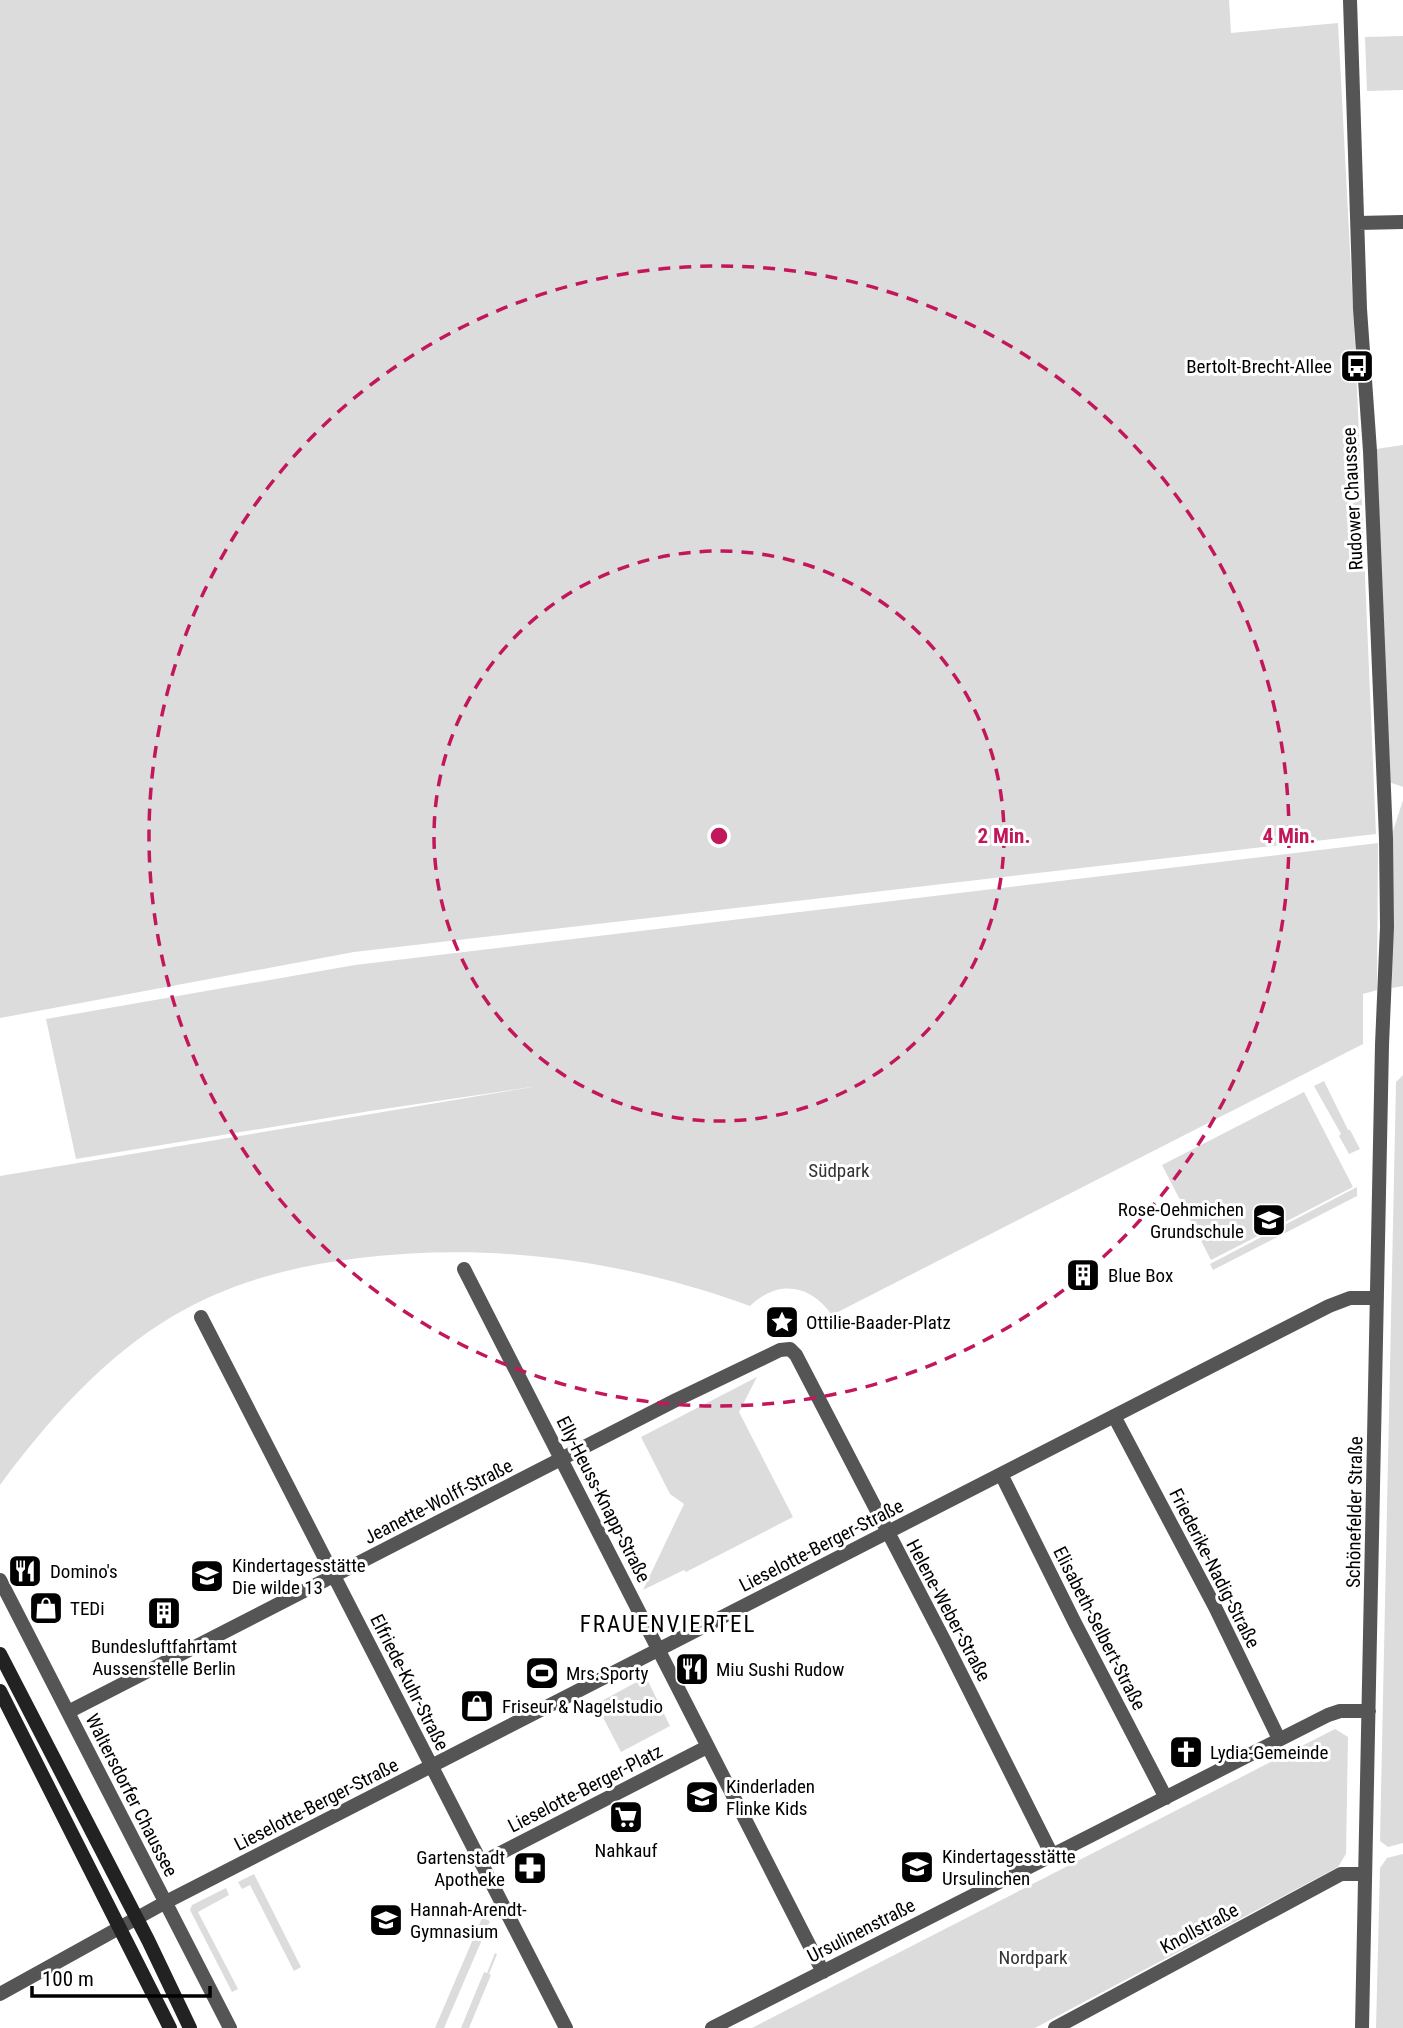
<svg xmlns="http://www.w3.org/2000/svg" width="1403" height="2028" font-family="'Roboto Condensed',sans-serif">
  <style>
    .green { fill: #dcdcdc }
    .lines { fill: none; stroke-linecap: round; stroke-linejoin: round }
    .street { stroke: #555; stroke-width: 14 }
    .secondary { stroke: #222; stroke-width: 14 }
    .ring { fill: none; stroke: #c2185b; stroke-width: 3.5; stroke-dasharray: 12 9 }
    .labels { text-anchor: middle; stroke-width: 6; stroke-linejoin: round; paint-order: stroke }
    .poi-label { font-size: 19px; fill: #000; stroke: #fff; text-anchor: start }
    .street-label { font-size: 19px; fill: #000; stroke: #fff }
    .park-label { font-size: 19px; fill: #333; stroke: #fff }
    .quarter-label { font-size: 23px; letter-spacing: 2px; fill: #000; stroke: #fff }
    .centre { fill: #c2185b; stroke: #fff; stroke-width: 3.5 }
    .ring-label { font-size: 21px; text-anchor: middle; font-weight: bold; fill: #c2185b; stroke: #fff; stroke-width: 6; stroke-linejoin: round; paint-order: stroke }
  </style>
  <rect width="100%" height="100%" fill="#fff"/>
  <path class="green" d="M 0,0 L 1229,0 L 1231,33 L 1338,23 L 1356,365 L 1376,834 L 354,952 L 0,1018 Z
    M 1403,36 L 1403,90 L 1367,91 L 1365,37 Z
    M 1403,445 L 1403,787 L 1389,782 L 1376,449 Z
    M 1403,800 L 1403,986 L 1392,988 L 1393,831 Z
    M 1378,843 L 1377,990 L 1363,994 L 1363,1044 L 832,1315 C 810,1284 778,1279 750,1306 C 624,1260 493,1242 359,1258 C 294,1266 230,1282 173,1316 C 104,1357 48,1420 0,1485 L 0,1176 L 538,1086 L 370,1111 L 76,1159 L 46,1019 L 355,965 Z
    M 1403,1075 L 1403,1843 L 1388,1847 L 1380,1841 L 1396,1082 Z
    M 1324,1081 L 1348,1130 L 1350,1130 L 1360,1149 L 1349,1154 L 1339,1136 L 1341,1134 L 1314,1086 Z
    M 1304,1092 L 1353,1187 L 1211,1260 L 1162,1165 Z
    M 1357,1187 L 1357,1196 L 1213,1270 L 1210,1264 Z
    M 757,1377 L 739,1412 L 793,1517 L 686,1572 L 684,1570 L 643,1590 L 684,1504 L 670,1494 L 641,1437 Z
    M 646,1677 L 670,1726 L 621,1752 L 596,1704 Z
    M 1335,1729 L 1348,1737 L 1346,1854 L 1338,1867 L 1035,2028 L 752,2028 Z
    M 1403,1854 L 1403,2028 L 1376,2028 L 1380,1868 L 1387,1858 Z
    M 254,1874 L 301,1967 L 294,1971 L 250,1885 L 242,1889 L 238,1882 Z
    M 226,1888 L 229,1895 L 198,1912 L 238,1989 L 232,1992 L 190,1910 L 192,1905 Z
    M 482,1918 L 490,1921 L 444,2028 L 435,2028 Z
    M 495,1953 L 497,1954 L 489,1974 L 491,1975 L 469,2028 L 461,2028 L 484,1972 L 487,1973 Z"/>
  <g class="lines">
    <path class="street" d="M 1350,0 L 1360,309 L 1370,451 L 1386,838 L 1387,927 L 1382,1045 L 1362,2028
      M 1358,223 L 1403,222
      M 464,1269 L 823,1972
      M 201,1317 L 566,2028
      M 1114,1416 L 1215,1607 L 1279,1739
      M 1001,1474 L 1075,1623 L 1166,1798
      M 0,1580 L 230,2028
      M 68,1712 L 676,1400 L 780,1350 L 790,1349 L 796,1355 L 944,1640 L 1052,1855
      M 481,1863 L 707,1747
      M 0,1994 L 166,1902 L 1329,1306 L 1350,1298 L 1377,1298
      M 712,2028 L 1328,1715 L 1340,1711 L 1369,1711
      M 1055,2028 L 1341,1874 L 1365,1874"/>
    <path class="secondary" d="M 0,1654 L 148,1940 L 190,2028
      M 0,1691 L 170,2028"/>
  </g>
  <g class="ring">
    <circle cx="719" cy="836" r="285"/>
    <circle cx="719" cy="836" r="570"/>
  </g>
  <defs>
    <g id="bus-square" transform="scale(1.75)"><rect x="-9" y="-9" width="18" height="18" rx="4" fill="#000" stroke="#fff"/><path d="M-5-6H5V4H4V6H2V4H-2V6H-4V4H-5ZM-3.5-4V0h7V-4ZM-3.5 1.2v1.5H-2V1.2ZM2 1.2v1.5H3.5V1.2Z" fill="#fff"/></g>
    <g id="school-square" transform="scale(1.75)"><rect x="-9" y="-9" width="18" height="18" rx="4" fill="#000" stroke="#fff"/><path d="M0-5L7-2L0 1L-7-2ZM-4 1L0 2.5L4 1V4Q0 6-4 4Z" fill="#fff"/></g>
    <g id="building-square" transform="scale(1.75)"><rect x="-9" y="-9" width="18" height="18" rx="4" fill="#000" stroke="#fff"/><path d="M-4-6H4V6H1V3H-1V6H-4ZM-2.5-4.3h1.7v1.8h-1.7ZM.8-4.3h1.7v1.8H.8ZM-2.5-1h1.7V.8h-1.7ZM.8-1h1.7V.8H.8Z" fill="#fff"/></g>
    <g id="sight-square" transform="scale(1.75)"><rect x="-9" y="-9" width="18" height="18" rx="4" fill="#000" stroke="#fff"/><path d="M0-6L1.8-2.2L6-1.7L2.9 1.2L3.7 5.4L0 3.3L-3.7 5.4L-2.9 1.2L-6-1.7L-1.8-2.2Z" fill="#fff"/></g>
    <g id="restaurant-square" transform="scale(1.75)"><rect x="-9" y="-9" width="18" height="18" rx="4" fill="#000" stroke="#fff"/><path d="M-5-6h1v4h1v-4h1v4h1v-4h1v5L-1.5 .5V6h-2V.5L-5-1ZM5-6V6H3V1.5H1.5Q1.5-4 5-6Z" fill="#fff"/></g>
    <g id="shop-square" transform="scale(1.75)"><rect x="-9" y="-9" width="18" height="18" rx="4" fill="#000" stroke="#fff"/><path d="M-5-2.5h2.3a2.7 3.5 0 0 1 5.4 0H5L5.5 6h-11ZM-1.5-2.5h3a1.5 2.3 0 0 0-3 0Z" fill="#fff"/></g>
    <g id="stadium-square" transform="scale(1.75)"><rect x="-9" y="-9" width="18" height="18" rx="4" fill="#000" stroke="#fff"/><path d="M0-5a6.5 5 0 1 0 0 10a6.5 5 0 1 0 0-10ZM-3.5-1.8h7v3.6h-7Z" fill="#fff"/></g>
    <g id="church-square" transform="scale(1.75)"><rect x="-9" y="-9" width="18" height="18" rx="4" fill="#000" stroke="#fff"/><path d="M-1.2-6h2.4v3.5h3.3v2.4h-3.3V6h-2.4V-.1h-3.3v-2.4h3.3Z" fill="#fff"/></g>
    <g id="supermarket-square" transform="scale(1.75)"><rect x="-9" y="-9" width="18" height="18" rx="4" fill="#000" stroke="#fff"/><path d="M-6-5.5h2.5l.6 2H6L4.5 2H-2.5L-4.4-4H-6ZM-1.5 3.2a1.3 1.3 0 1 0 .1 0ZM3 3.2a1.3 1.3 0 1 0 .1 0Z" fill="#fff"/></g>
    <g id="pharmacy-square" transform="scale(1.75)"><rect x="-9" y="-9" width="18" height="18" rx="4" fill="#000" stroke="#fff"/><path d="M-2-6h4v4h4v4h-4v4h-4v-4h-4v-4h4Z" fill="#fff"/></g>
  </defs>
  <g fill-rule="evenodd">
    <use href="#bus-square" x="1357" y="366"/>
    <use href="#school-square" x="1269" y="1220"/>
    <use href="#building-square" x="1083" y="1275"/>
    <use href="#sight-square" x="782" y="1322"/>
    <use href="#restaurant-square" x="25" y="1571"/>
    <use href="#school-square" x="207" y="1576"/>
    <use href="#shop-square" x="46" y="1608"/>
    <use href="#building-square" x="164" y="1613"/>
    <use href="#restaurant-square" x="692" y="1669"/>
    <use href="#stadium-square" x="542" y="1673"/>
    <use href="#shop-square" x="477" y="1706"/>
    <use href="#church-square" x="1186" y="1752"/>
    <use href="#school-square" x="702" y="1797"/>
    <use href="#supermarket-square" x="626" y="1817"/>
    <use href="#school-square" x="917" y="1867"/>
    <use href="#pharmacy-square" x="530" y="1868"/>
    <use href="#school-square" x="386" y="1920"/>
  </g>
  <g class="labels">
    <g class="poi-label">
      <text x="1332" y="373" text-anchor="end">Bertolt-Brecht-Allee</text>
      <text x="1244" y="1216" text-anchor="end">Rose-Oehmichen<tspan x="1244" dy="22">Grundschule</tspan></text>
      <text x="1108" y="1282">Blue Box</text>
      <text x="806" y="1329">Ottilie-Baader-Platz</text>
      <text x="232" y="1572">Kindertagesstätte<tspan x="232" dy="22">Die wilde 13</tspan></text>
      <text x="50" y="1578">Domino's</text>
      <text x="70" y="1615">TEDi</text>
      <text x="164" y="1653" text-anchor="middle">Bundesluftfahrtamt<tspan x="164" dy="22">Aussenstelle Berlin</tspan></text>
      <text x="716" y="1676">Miu Sushi Rudow</text>
      <text x="566" y="1680">Mrs.Sporty</text>
      <text x="502" y="1713">Friseur &amp; Nagelstudio</text>
      <text x="1210" y="1759">Lydia-Gemeinde</text>
      <text x="726" y="1793">Kinderladen<tspan x="726" dy="22">Flinke Kids</tspan></text>
      <text x="626" y="1857" text-anchor="middle">Nahkauf</text>
      <text x="942" y="1863">Kindertagesstätte<tspan x="942" dy="22">Ursulinchen</tspan></text>
      <text x="505" y="1864" text-anchor="end">Gartenstadt<tspan x="505" dy="22">Apotheke</tspan></text>
      <text x="410" y="1916">Hannah-Arendt-<tspan x="410" dy="22">Gymnasium</tspan></text>
    </g>
    <g class="street-label">
      <text transform="translate(1352 499) rotate(-93)" y="7">Rudower Chaussee</text>
      <text transform="translate(604 1499) rotate(63)" y="7">Elly-Heuss-Knapp-Straße</text>
      <text transform="translate(438 1501) rotate(-27)" y="7">Jeanette-Wolff-Straße</text>
      <text transform="translate(1354 1512) rotate(-89)" y="7">Schönefelder Straße</text>
      <text transform="translate(821 1545) rotate(-27)" y="7">Lieselotte-Berger-Straße</text>
      <text transform="translate(1215 1568) rotate(63)" y="7">Friederike-Nadig-Straße</text>
      <text transform="translate(949 1610) rotate(62)" y="7">Helene-Weber-Straße</text>
      <text transform="translate(1100 1628) rotate(63)" y="7">Elisabeth-Selbert-Straße</text>
      <text transform="translate(410 1682) rotate(63)" y="7">Elfriede-Kuhr-Straße</text>
      <text transform="translate(585 1788) rotate(-27)" y="7">Lieselotte-Berger-Platz</text>
      <text transform="translate(132 1795) rotate(63)" y="7">Waltersdorfer Chaussee</text>
      <text transform="translate(316 1804) rotate(-27)" y="7">Lieselotte-Berger-Straße</text>
      <text transform="translate(1199 1928) rotate(-28)" y="7">Knollstraße</text>
      <text transform="translate(861 1930) rotate(-27)" y="7">Ursulinenstraße</text>
    </g>
    <g class="park-label">
      <text x="839" y="1177">Südpark</text>
      <text x="1033" y="1964">Nordpark</text>
    </g>
    <g class="quarter-label">
      <text x="668" y="1632">FRAUENVIERTEL</text>
    </g>
  </g>
  <circle cx="719" cy="836" r="10" class="centre"/>
  <g class="ring-label">
    <text x="1004" y="843">2 Min.</text>
    <text x="1289" y="843">4 Min.</text>
  </g>
  <path d="M32 1986v10h178v-10" fill="none" stroke="#000000" stroke-width="3.5"/>
  <text x="42" y="1986" font-size="21" fill="#000000" stroke="#ffffff" stroke-width="5" paint-order="stroke">100 m</text>
</svg>
